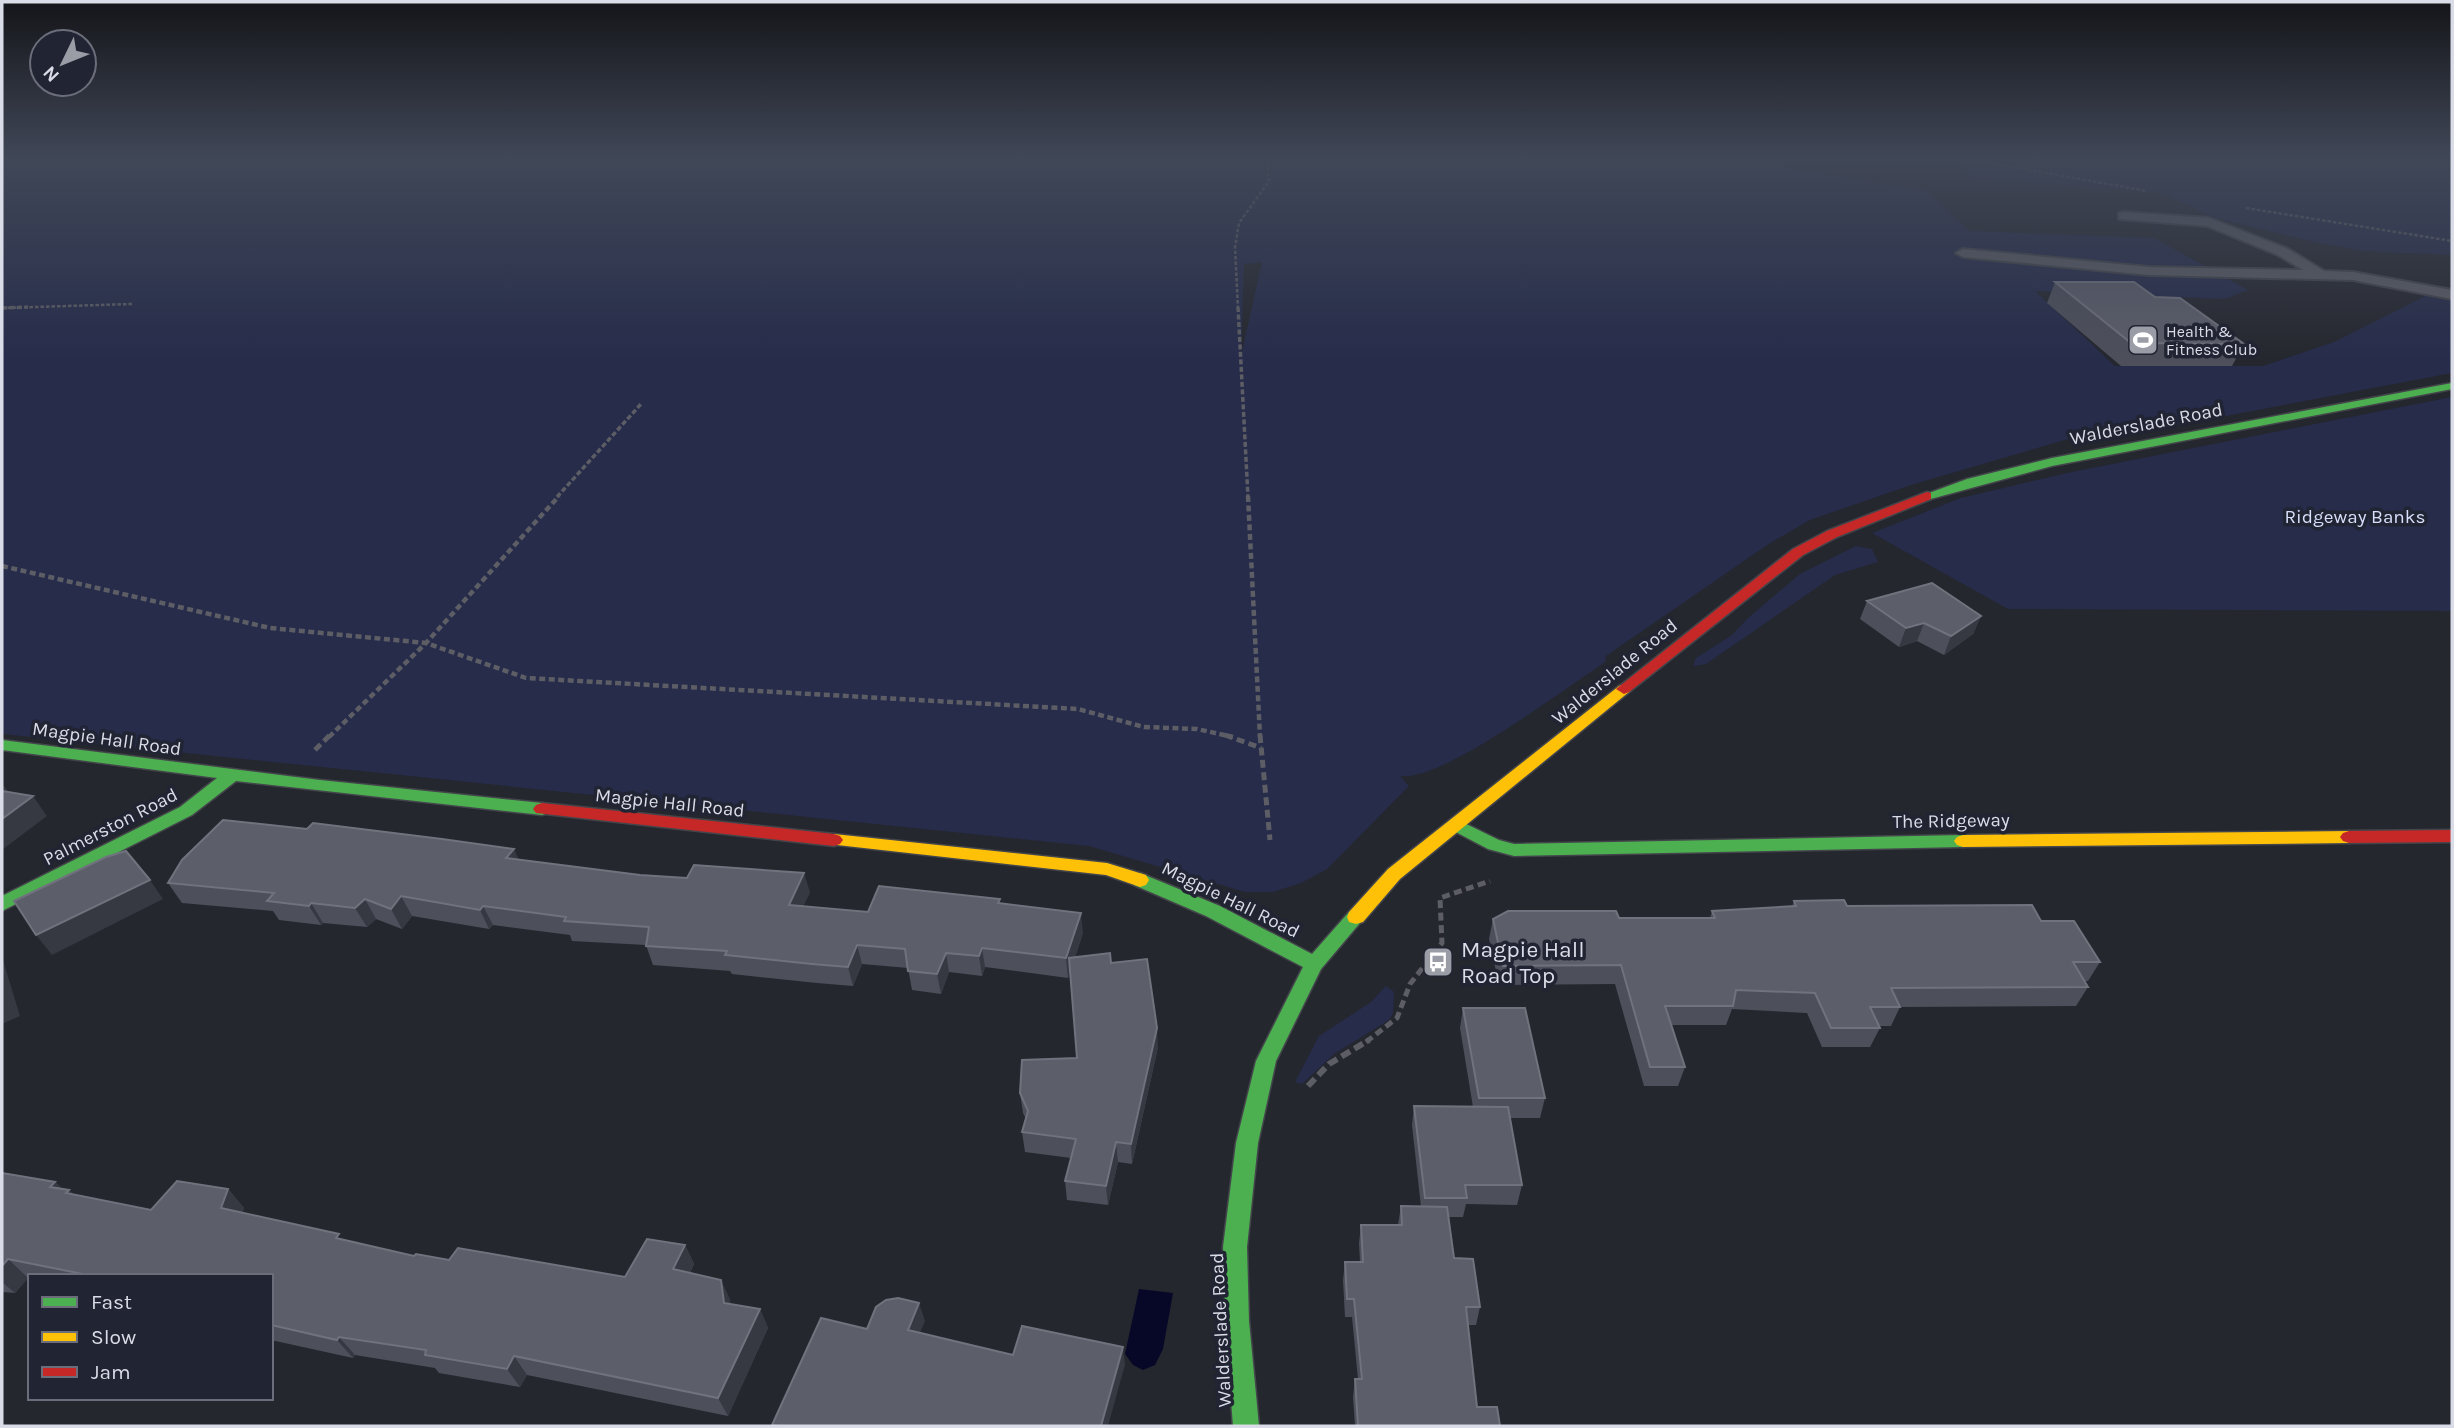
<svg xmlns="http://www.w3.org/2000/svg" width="2454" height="1428" font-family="Karla,sans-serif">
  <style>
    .green { fill: #262c4a; fill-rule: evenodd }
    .water { fill: #070728 }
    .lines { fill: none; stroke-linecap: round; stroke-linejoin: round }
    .lane-casing { stroke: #43454b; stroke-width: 4 }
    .fast-casing { stroke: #43454b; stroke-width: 3 }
    .slow-casing { stroke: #43454b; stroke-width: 3 }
    .jam-casing { stroke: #43454b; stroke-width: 3 }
    .path-far4 { stroke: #5d5e65; stroke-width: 2.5; stroke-dasharray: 3.5 2; stroke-linecap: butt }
    .path-far3 { stroke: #5d5e65; stroke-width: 3.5; stroke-dasharray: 5 2.5; stroke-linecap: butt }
    .path-far2 { stroke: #5d5e65; stroke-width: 4.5; stroke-dasharray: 6 3.5; stroke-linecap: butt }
    .path-far1 { stroke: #5d5e65; stroke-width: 5; stroke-dasharray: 8 4.5; stroke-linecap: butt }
    .path { stroke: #5d5e65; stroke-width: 6; stroke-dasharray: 10 5; stroke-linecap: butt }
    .lane { fill: #5c5e65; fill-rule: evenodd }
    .fast { fill: #4caf50; fill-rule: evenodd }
    .slow { fill: #ffc107; fill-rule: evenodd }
    .jam { fill: #c62828; fill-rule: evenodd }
    .wall { fill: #4d4f5b }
    .shaded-wall { fill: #363842 }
    .building { fill: #5c5e6a; stroke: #70727d; stroke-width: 2 }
    .labels { text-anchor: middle; stroke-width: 7; stroke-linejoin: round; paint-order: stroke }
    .far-poi-label { font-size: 16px; fill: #dadde7; stroke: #212432; text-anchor: start }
    .street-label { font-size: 19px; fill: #dadde7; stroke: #212432 }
    .park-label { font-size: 19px; fill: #d7dffc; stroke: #212432 }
    .near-poi-label { font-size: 23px; fill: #dadde7; stroke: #212432; text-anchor: start }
  </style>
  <rect width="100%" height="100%" fill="#25272e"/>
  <path class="green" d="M 2,160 L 1779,160 L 1790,169 L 1927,191 L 1969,231 L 2154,238 L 2248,290 L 2225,299 L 2035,291 L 2115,366 L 2263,366 L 2334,342 L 2427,295 L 2452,299 L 2452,373 L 2099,440 L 2082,435 L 1911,485 L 1810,520 L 1770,543 L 1606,656 L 1605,662 L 1594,670 C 1555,695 1441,782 1400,776 L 1409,786 L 1327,869 L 1301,883 L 1273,892 L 1245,892 L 1089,846 L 2,734 ZM 1262,262 L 1241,356 L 1244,264 Z
    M 1954,160 L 2452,160 L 2452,255 L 2364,251 L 2315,242 L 2216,218 L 2158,192 L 1970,178 Z
    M 2452,397 L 2452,611 L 2008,609 L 1872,533 L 1961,498 L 2067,473 Z
    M 1856,546 L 1872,549 L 1878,562 L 1835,575 L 1706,664 L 1693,666 L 1696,658 L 1732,635 L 1748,618 L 1800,574 Z
    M 1386,986 L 1394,992 L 1393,1013 L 1389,1020 L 1334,1054 L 1302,1084 L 1295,1082 L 1319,1036 L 1371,1002 Z"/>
  <path class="water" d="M 1139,1289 L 1173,1293 L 1163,1349 L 1155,1365 L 1143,1370 L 1133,1365 L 1125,1354 Z"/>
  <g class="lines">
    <g class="lane-casing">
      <path id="lane" d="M 2124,212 L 2209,218 L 2288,249 L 2324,271 L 2353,272 L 2452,290 L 2452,299 L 2353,280 L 2149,275 L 1963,257 L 1956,253 L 1963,249 L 2149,267 L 2303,270 L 2278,255 L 2207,226 L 2119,219 L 2119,213 Z"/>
    </g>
    <g class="fast-casing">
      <path id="fast" d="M 2452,383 L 2452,389 L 2052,466 L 1927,500 L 1921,496 L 1967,479 L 2052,458 Z
        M 2,740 L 320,780 L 542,803 L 548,805 L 551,809 L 548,813 L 542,815 L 236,781 L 192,815 L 2,911 L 2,896 L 180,807 L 217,778 L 2,750 Z
        M 1456,819 L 1499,840 L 1514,844 L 1963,835 L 1969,837 L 1972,841 L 1969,845 L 1963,847 L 1514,856 L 1488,849 L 1450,829 L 1447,825 L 1450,821 Z
        M 1140,873 L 1220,906 L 1312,954 L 1349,912 L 1356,910 L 1363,912 L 1365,917 L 1321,969 L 1276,1061 L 1258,1143 L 1247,1247 L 1249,1321 L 1259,1426 L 1233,1426 L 1225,1321 L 1223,1247 L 1236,1143 L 1256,1061 L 1303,967 L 1206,916 L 1134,885 L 1131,880 L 1134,875 Z"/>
    </g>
    <g class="slow-casing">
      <path id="slow" d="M 1624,684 L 1629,686 L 1632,689 L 1629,692 L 1400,879 L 1363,922 L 1356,924 L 1349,922 L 1347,917 L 1349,912 L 1388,869 L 1619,686 Z
        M 2349,831 L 2355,833 L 2358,837 L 2355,841 L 2349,843 L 1963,847 L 1957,845 L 1954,841 L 1957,837 L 1963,835 Z
        M 834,834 L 1107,863 L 1146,875 L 1149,880 L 1146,885 L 1140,887 L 1106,875 L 828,844 L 825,840 L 828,836 Z"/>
    </g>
    <g class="jam-casing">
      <path id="jam" d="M 1927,492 L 1931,493 L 1931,499 L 1837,537 L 1803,555 L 1629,692 L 1624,694 L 1616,689 L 1793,549 L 1827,531 Z
        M 542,803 L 834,834 L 840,836 L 843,840 L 840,844 L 834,846 L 536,813 L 533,809 L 536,805 Z
        M 2452,830 L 2452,842 L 2349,843 L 2343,841 L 2340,837 L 2343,833 L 2349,831 Z"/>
    </g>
    <path class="path-far4" d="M 1974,160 L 2147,191
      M 2246,208 L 2452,241
      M 2,308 L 132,304
      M 1238,309 L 1235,247 L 1239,223 L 1269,181 L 1267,160"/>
    <path class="path-far3" d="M 1238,307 L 1248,497
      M 2,308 L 28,307
      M 557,497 L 641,404"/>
    <path class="path-far2" d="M 1248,496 L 1260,737
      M 2,566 L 270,628 L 426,643 L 526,678 L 1078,709 L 1144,727 L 1197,729 L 1233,737
      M 329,737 L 426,643 L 559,496"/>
    <path class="path-far1" d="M 1225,735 L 1261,748
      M 1260,735 L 1270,840
      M 315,750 L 330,735
      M 1366,1042 L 1397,1018 L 1410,984 L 1442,943 L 1440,898 L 1490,881"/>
    <path class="path" d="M 1308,1086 L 1329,1064 L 1369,1040"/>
    <use href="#lane" class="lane"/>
    <use href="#fast" class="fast"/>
    <use href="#slow" class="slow"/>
    <use href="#jam" class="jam"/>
  </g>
  <path class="wall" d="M 2055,282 L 2155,297 L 2244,344 L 2232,366 L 2121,366 L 2047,303 Z
    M 1867,601 L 1981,616 L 1973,634 L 1944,655 L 1917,641 L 1899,647 L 1860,619 Z
    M 307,829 L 514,849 L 518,860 L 640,875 L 810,892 L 803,906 L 868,912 L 1001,904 L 1083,933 L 1075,957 L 1111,963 L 1158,1047 L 1132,1164 L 1118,1162 L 1108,1205 L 1067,1200 L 1065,1181 L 1071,1158 L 1025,1152 L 1022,1132 L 1026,1119 L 1023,1113 L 1020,1093 L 1077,1058 L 1070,972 L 1068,978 L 985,967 L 982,976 L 949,972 L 941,994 L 912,990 L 908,968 L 862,964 L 853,986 L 817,983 L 732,974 L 730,971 L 653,965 L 646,945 L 572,941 L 570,935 L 493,925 L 489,929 L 412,916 L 402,929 L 376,919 L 367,927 L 323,923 L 321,925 L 279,920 L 273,911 L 182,903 L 168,883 Z
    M 1794,901 L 2041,921 L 2100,962 L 2088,981 L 2085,981 L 2088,987 L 2076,1006 L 1900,1007 L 1891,1026 L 1879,1026 L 1880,1028 L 1870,1047 L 1822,1047 L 1807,1013 L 1732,1009 L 1726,1025 L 1672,1025 L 1685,1067 L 1678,1086 L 1644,1086 L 1615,984 L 1499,985 L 1489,939 L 1493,919 L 1710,918 L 1712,911 L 1792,906 Z
    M 1463,1008 L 1545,1098 L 1540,1118 L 1509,1118 L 1522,1185 L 1517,1205 L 1466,1204 L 1463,1217 L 1449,1217 L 1454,1258 L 1480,1307 L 1476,1325 L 1468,1325 L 1477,1407 L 1500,1426 L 1355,1426 L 1353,1397 L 1355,1379 L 1358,1379 L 1352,1317 L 1345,1317 L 1343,1280 L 1345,1262 L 1360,1262 L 1359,1243 L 1361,1225 L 1398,1225 L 1401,1206 L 1421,1207 L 1412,1125 L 1414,1106 L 1473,1107 L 1460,1028 Z
    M 2,1173 L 55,1182 L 62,1189 L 69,1190 L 74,1195 L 151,1210 L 228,1189 L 244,1208 L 242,1213 L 344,1240 L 414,1256 L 449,1260 L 625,1277 L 685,1245 L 694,1264 L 690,1273 L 730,1299 L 730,1304 L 760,1309 L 768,1328 L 728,1416 L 527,1375 L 520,1387 L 439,1373 L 435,1368 L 355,1355 L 353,1358 L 271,1340 L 271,1276 L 30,1276 L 30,1278 L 28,1278 L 15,1293 L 2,1292 Z"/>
  <path class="shaded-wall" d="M 1981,616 L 1973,634 L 1944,655 L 1951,636 Z
    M 1924,623 L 1917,641 L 1899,647 L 1906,628 Z
    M 3,785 L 18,804 L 2,796 L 2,786 Z
    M 33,796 L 47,816 L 2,850 L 2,819 Z
    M 514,849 L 523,869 L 506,858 Z
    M 804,873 L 810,892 L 795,924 L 789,905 Z
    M 150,880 L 163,899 L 52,955 L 36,935 Z
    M 401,896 L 412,916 L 402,929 L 391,909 Z
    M 365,899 L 376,919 L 367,927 L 355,908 Z
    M 311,903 L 323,923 L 321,925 L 309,906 Z
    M 483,906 L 493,925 L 489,929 L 480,910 Z
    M 1081,913 L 1083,933 L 1068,978 L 1066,958 Z
    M 857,945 L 862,964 L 853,986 L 848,967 Z
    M 982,948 L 985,967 L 982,976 L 979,956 Z
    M 946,953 L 949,972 L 941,994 L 937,974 Z
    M 2,957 L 20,1016 L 2,1024 Z
    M 1157,1028 L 1158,1047 L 1132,1164 L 1131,1144 Z
    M 1116,1142 L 1118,1162 L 1108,1205 L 1106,1186 Z
    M 55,1182 L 66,1193 L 69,1190 L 87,1209 L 50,1187 Z
    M 228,1189 L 244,1208 L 238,1228 L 221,1208 Z
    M 685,1245 L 694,1264 L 682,1288 L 673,1269 Z
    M 8,1259 L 28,1278 L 15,1293 L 2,1282 L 2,1266 Z
    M 721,1280 L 730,1299 L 732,1322 L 724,1303 Z
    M 919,1303 L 925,1321 L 913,1349 L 908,1330 Z
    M 760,1309 L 768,1328 L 728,1416 L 718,1398 Z
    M 339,1337 L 355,1355 L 353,1358 L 337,1340 Z
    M 1123,1347 L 1125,1365 L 1108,1426 L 1101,1426 Z
    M 514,1356 L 527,1375 L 520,1387 L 507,1369 Z"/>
  <path class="building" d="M 2055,282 L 2134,282 L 2155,297 L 2180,298 L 2244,344 L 2131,343 Z
    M 1932,583 L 1981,616 L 1951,636 L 1924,623 L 1906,628 L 1867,601 Z
    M 2,791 L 33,796 L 2,819 Z
    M 223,820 L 307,829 L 313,823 L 442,839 L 514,849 L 506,858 L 640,875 L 687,878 L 694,865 L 804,873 L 789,905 L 868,912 L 879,886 L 1000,899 L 998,903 L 1081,913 L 1066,958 L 982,948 L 979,956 L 946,953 L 937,974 L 908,971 L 905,949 L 857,945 L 848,967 L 812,964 L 725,955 L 727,951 L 646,946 L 649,927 L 564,921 L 566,917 L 483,906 L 480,910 L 401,896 L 391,909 L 365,899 L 355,908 L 311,903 L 309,906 L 267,901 L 274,893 L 168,883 L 182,860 Z
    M 126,851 L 150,880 L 36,935 L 14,901 L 106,857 Z
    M 1844,900 L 1847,906 L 2032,905 L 2041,921 L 2074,921 L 2100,962 L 2073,962 L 2088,987 L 1891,988 L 1900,1007 L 1870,1007 L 1880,1028 L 1831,1028 L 1815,993 L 1736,990 L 1733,1006 L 1665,1006 L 1685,1067 L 1650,1067 L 1621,965 L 1503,966 L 1493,919 L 1508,911 L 1616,911 L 1619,918 L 1715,918 L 1712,911 L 1796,906 L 1794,901 Z
    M 1110,953 L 1111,963 L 1147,959 L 1157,1028 L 1131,1144 L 1116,1142 L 1106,1186 L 1065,1181 L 1076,1139 L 1022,1132 L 1028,1111 L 1020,1093 L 1022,1060 L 1077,1058 L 1069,958 Z
    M 1463,1008 L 1525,1008 L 1545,1098 L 1479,1098 Z
    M 1414,1106 L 1508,1107 L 1522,1185 L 1465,1185 L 1467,1198 L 1425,1198 Z
    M 2,1173 L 55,1182 L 50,1187 L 69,1190 L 66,1193 L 151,1210 L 177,1181 L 228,1189 L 221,1208 L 339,1234 L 336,1238 L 414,1256 L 416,1254 L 449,1260 L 458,1248 L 625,1277 L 647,1239 L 685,1245 L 673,1269 L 721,1280 L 724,1303 L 760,1309 L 718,1398 L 514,1356 L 507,1369 L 425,1355 L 426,1350 L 339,1337 L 337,1340 L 271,1325 L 271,1276 L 81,1276 L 83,1274 L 8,1259 L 2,1266 Z
    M 1401,1206 L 1447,1207 L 1454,1258 L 1473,1259 L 1480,1307 L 1466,1307 L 1477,1407 L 1497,1407 L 1500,1426 L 1358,1426 L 1355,1379 L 1362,1379 L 1354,1299 L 1347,1299 L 1345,1262 L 1363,1262 L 1361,1225 L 1402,1225 Z
    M 898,1298 L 919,1303 L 908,1330 L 1013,1355 L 1022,1326 L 1123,1347 L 1101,1426 L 779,1426 L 772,1425 L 821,1318 L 867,1329 L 876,1307 L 886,1300 Z"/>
  <linearGradient id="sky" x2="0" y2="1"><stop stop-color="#141519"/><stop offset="0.44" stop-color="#404757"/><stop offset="1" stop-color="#404757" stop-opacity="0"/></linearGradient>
  <rect width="2454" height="360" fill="url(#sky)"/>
  <defs>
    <g id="stadium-square" transform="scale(1.575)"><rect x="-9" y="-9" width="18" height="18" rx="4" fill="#9b9da6" stroke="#212432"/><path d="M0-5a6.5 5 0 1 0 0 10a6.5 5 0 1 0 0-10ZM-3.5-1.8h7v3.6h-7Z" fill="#fff"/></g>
    <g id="bus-square" transform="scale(1.575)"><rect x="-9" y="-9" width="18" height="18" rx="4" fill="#9b9da6" stroke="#212432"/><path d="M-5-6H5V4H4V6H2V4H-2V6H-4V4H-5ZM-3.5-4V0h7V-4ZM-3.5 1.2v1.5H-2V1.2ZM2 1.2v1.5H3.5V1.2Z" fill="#fff"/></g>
  </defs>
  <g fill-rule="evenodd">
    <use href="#stadium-square" x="2143" y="340"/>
    <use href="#bus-square" x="1438" y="962"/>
  </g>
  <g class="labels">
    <g class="far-poi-label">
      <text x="2166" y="337">Health &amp;<tspan x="2166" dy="18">Fitness Club</tspan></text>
    </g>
    <g class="street-label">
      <text transform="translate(2146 423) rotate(-11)" y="7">Walderslade Road</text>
      <text transform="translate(1614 671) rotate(-39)" y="7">Walderslade Road</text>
      <text transform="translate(107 738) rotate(8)" y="7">Magpie Hall Road</text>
      <text transform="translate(670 802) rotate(6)" y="7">Magpie Hall Road</text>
      <text transform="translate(1951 820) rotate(-1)" y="7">The Ridgeway</text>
      <text transform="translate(110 826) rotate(-27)" y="7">Palmerston Road</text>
      <text transform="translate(1231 899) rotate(26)" y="7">Magpie Hall Road</text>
      <text transform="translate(1220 1330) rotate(-93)" y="7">Walderslade Road</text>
    </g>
    <g class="park-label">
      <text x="2355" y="523">Ridgeway Banks</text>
    </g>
    <g class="near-poi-label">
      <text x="1461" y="957">Magpie Hall<tspan x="1461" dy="26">Road Top</tspan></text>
    </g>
  </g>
  <rect width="2454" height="1428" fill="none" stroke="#dadde7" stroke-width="7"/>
  <rect x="28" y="1274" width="245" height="126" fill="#212432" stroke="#6b6e7a" stroke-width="2"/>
  <rect x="42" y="1297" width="35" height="10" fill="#4caf50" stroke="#6b6e7a" stroke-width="2"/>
  <text x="91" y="1309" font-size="21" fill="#dadde7">Fast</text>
  <rect x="42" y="1332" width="35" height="10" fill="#ffc107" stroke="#6b6e7a" stroke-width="2"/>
  <text x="91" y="1344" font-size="21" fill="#dadde7">Slow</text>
  <rect x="42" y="1367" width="35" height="10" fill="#c62828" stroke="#6b6e7a" stroke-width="2"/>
  <text x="91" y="1379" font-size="21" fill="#dadde7">Jam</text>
  <g transform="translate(63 63) rotate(227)"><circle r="33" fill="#212432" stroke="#6b6e7a" stroke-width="2"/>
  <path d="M0-5L12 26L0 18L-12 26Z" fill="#9b9da6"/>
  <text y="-10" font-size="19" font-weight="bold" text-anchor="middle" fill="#dadde7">N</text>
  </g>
</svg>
